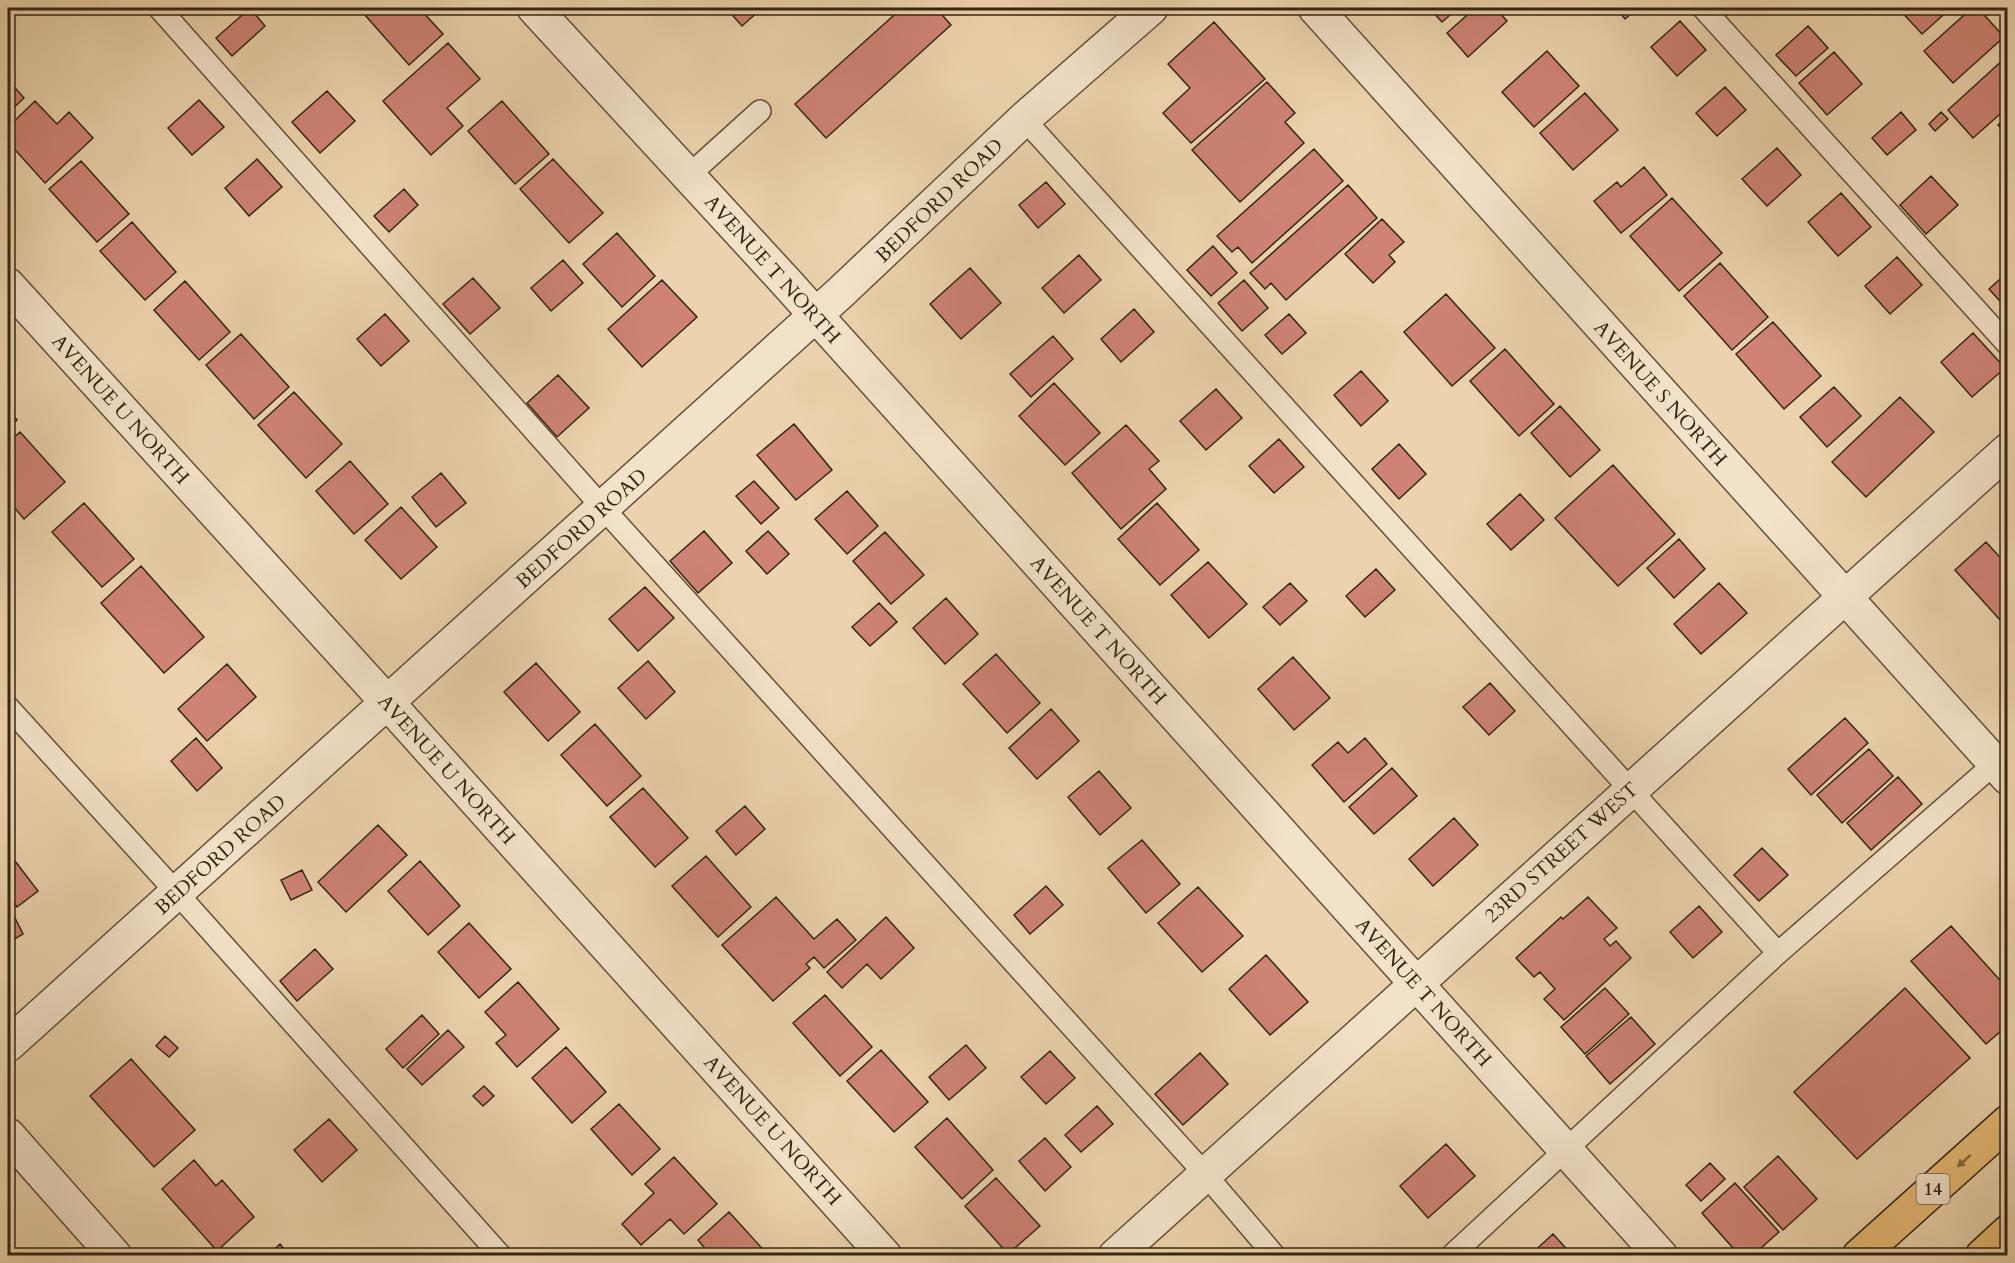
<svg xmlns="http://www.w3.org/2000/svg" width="2015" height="1263" font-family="Cardo,serif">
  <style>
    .building { fill: #ce8375; stroke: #332614; stroke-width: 1.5 }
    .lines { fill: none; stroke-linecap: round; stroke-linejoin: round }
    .lane-casing { stroke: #61513a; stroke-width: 24 }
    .street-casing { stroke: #61513a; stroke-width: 36 }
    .primary-casing { stroke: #332614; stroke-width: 36 }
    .lane { stroke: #f3e2ca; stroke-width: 21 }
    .street { stroke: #f3e2ca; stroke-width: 33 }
    .primary { stroke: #e6ba76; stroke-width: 33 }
    .oneway { fill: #846940 }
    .labels { text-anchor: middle; stroke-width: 4.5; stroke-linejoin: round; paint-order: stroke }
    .shield { fill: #f3e2ca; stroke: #6d5e4b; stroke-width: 1.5 }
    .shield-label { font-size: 18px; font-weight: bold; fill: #332614 }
    .street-label { font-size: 20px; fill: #332614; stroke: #f3e2ca }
  </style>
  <rect width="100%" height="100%" fill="#ecd3ad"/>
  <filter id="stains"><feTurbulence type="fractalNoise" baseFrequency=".00333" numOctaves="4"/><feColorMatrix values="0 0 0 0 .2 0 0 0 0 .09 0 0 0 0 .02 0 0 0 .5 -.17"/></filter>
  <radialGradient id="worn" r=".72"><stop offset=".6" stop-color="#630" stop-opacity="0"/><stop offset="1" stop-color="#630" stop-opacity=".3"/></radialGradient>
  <path class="building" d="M 250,8 L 265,26 L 232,56 L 216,38 Z
    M 373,8 L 419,8 L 443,34 L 409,65 L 365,15 Z
    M 726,8 L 762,8 L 742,26 Z
    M 902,8 L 936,8 L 951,25 L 826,138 L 795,104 Z
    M 1429,8 L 1458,8 L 1442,22 Z
    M 1475,8 L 1495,8 L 1507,21 L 1468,57 L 1447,33 Z
    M 1616,8 L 1638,8 L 1625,19 Z
    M 1898,8 L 1951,8 L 1922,34 Z
    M 1972,8 L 1978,8 L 2004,37 L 1953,83 L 1924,51 Z
    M 1680,21 L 1706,50 L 1677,76 L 1651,47 Z
    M 1214,22 L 1265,79 L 1191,143 L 1163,113 L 1190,88 L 1168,64 Z
    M 1808,26 L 1828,48 L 1796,76 L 1776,55 Z
    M 448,43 L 480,79 L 447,108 L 463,126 L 431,155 L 383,101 Z
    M 1547,51 L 1579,86 L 1534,127 L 1502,92 Z
    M 1834,52 L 1862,84 L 1827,115 L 1799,83 Z
    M 2005,58 L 2008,61 L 2008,107 L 1973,138 L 1948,110 Z
    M 8,80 L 24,98 L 8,113 Z
    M 1267,82 L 1295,113 L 1285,122 L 1304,143 L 1240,202 L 1192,150 Z
    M 1725,87 L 1746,110 L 1717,136 L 1696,113 Z
    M 327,91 L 355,121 L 320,153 L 292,122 Z
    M 1585,93 L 1618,130 L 1573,170 L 1540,133 Z
    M 199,100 L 224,127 L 192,155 L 168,128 Z
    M 35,101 L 57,124 L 69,112 L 93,138 L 45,183 L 8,142 L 8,127 Z
    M 502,101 L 549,154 L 515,184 L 468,131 Z
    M 1901,112 L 1916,130 L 1887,155 L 1872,138 Z
    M 1941,112 L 1948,119 L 1935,131 L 1929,124 Z
    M 2008,116 L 2008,135 L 1998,125 Z
    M 1777,148 L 1801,175 L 1767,206 L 1742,179 Z
    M 1314,149 L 1343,181 L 1252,263 L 1238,247 L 1232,252 L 1217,236 Z
    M 257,159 L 282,187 L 249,216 L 225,188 Z
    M 553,159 L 603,213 L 569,243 L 520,189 Z
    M 81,161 L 129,214 L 97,242 L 49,189 Z
    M 1644,167 L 1667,195 L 1621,233 L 1594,201 L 1617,182 L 1621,187 Z
    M 1931,176 L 1958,205 L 1926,234 L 1900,205 Z
    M 1046,182 L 1065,204 L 1038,228 L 1019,205 Z
    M 1348,185 L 1377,218 L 1286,300 L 1271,283 L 1265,289 L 1250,273 Z
    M 404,189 L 418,205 L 389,232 L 374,216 Z
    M 1841,193 L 1871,227 L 1838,256 L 1808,222 Z
    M 1672,198 L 1722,253 L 1679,291 L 1630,236 Z
    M 1382,219 L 1404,242 L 1389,255 L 1395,262 L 1373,283 L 1345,254 Z
    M 132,222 L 176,272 L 145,300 L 100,251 Z
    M 617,233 L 655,276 L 622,307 L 583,264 Z
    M 1213,246 L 1237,273 L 1211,296 L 1187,270 Z
    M 1079,255 L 1101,280 L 1064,313 L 1042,288 Z
    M 1897,257 L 1922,285 L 1890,314 L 1865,286 Z
    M 563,260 L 583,283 L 551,311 L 531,288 Z
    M 1720,263 L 1768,317 L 1732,350 L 1684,296 Z
    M 970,268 L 1001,303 L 961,339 L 930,304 Z
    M 2008,272 L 2008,310 L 1989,289 Z
    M 473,278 L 500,308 L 470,334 L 443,304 Z
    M 662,280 L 697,317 L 642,367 L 608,329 Z
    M 1244,280 L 1268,308 L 1242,331 L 1218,303 Z
    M 185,281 L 230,332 L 199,360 L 154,310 Z
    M 1446,294 L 1495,348 L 1452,386 L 1404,332 Z
    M 1134,309 L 1154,332 L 1121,362 L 1101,339 Z
    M 385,314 L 409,341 L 381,366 L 357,339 Z
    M 1289,314 L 1306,333 L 1282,354 L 1265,335 Z
    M 1773,322 L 1821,376 L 1784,409 L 1736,354 Z
    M 1973,333 L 2005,368 L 1972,397 L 1941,362 Z
    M 241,334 L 289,387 L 254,419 L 206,365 Z
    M 1053,336 L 1073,359 L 1031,397 L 1010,374 Z
    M 1505,349 L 1554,404 L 1519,436 L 1470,381 Z
    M 1361,371 L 1388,401 L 1361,426 L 1334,395 Z
    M 558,375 L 589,408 L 557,437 L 527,403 Z
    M 1054,383 L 1100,433 L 1065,465 L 1019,416 Z
    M 1834,387 L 1861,416 L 1827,447 L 1800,417 Z
    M 1216,389 L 1242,418 L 1206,450 L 1180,421 Z
    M 294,392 L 342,444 L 306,478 L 258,425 Z
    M 1900,397 L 1934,432 L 1866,497 L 1832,462 Z
    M 1560,406 L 1600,450 L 1570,477 L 1531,433 Z
    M 8,409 L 17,420 L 8,429 Z
    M 794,424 L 832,470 L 796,500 L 757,455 Z
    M 1126,425 L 1159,461 L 1149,469 L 1166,489 L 1121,529 L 1072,473 Z
    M 20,432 L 65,482 L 24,519 L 8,500 L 8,443 Z
    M 1279,439 L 1304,467 L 1274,493 L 1249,466 Z
    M 1399,444 L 1426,474 L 1399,499 L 1372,469 Z
    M 350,461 L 388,504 L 354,534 L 316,491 Z
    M 1613,465 L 1675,534 L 1618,586 L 1555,518 Z
    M 441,473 L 466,503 L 436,527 L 412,497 Z
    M 754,481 L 779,508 L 761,524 L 736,496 Z
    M 847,491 L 878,526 L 847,554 L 815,519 Z
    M 1520,494 L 1544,520 L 1511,550 L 1487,524 Z
    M 84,503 L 134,559 L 102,587 L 52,532 Z
    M 1157,503 L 1199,550 L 1160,585 L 1118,539 Z
    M 401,507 L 437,547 L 401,579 L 365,540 Z
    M 704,531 L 732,563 L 698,593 L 670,561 Z
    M 768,531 L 789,554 L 767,574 L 746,551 Z
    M 885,532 L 924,575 L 891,604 L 853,561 Z
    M 1679,539 L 1705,569 L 1674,598 L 1647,568 Z
    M 1986,542 L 2008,566 L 2008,613 L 2000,620 L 1955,570 Z
    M 1208,562 L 1247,604 L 1209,638 L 1171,595 Z
    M 141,566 L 204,637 L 164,673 L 101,603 Z
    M 1376,569 L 1395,590 L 1365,617 L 1346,596 Z
    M 1290,583 L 1307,601 L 1280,625 L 1263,607 Z
    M 1719,583 L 1747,613 L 1701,654 L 1674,624 Z
    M 645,587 L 674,618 L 638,651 L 609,619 Z
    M 946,598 L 978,634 L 945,664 L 913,628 Z
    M 879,603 L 897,622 L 870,646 L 852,627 Z
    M 996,654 L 1040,703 L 1007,733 L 963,684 Z
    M 1293,657 L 1330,698 L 1294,730 L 1258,689 Z
    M 648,661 L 675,692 L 646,719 L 618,688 Z
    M 536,663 L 580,712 L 548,741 L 504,692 Z
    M 227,664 L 256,697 L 207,741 L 178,709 Z
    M 1490,683 L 1515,711 L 1489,735 L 1463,707 Z
    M 1051,709 L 1079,741 L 1037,779 L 1009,748 Z
    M 1845,718 L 1868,743 L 1811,795 L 1788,769 Z
    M 595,724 L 641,776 L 607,806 L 561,755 Z
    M 196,738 L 222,768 L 197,791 L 171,761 Z
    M 1365,738 L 1387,764 L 1344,802 L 1312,765 L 1338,742 L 1348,753 Z
    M 1869,749 L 1893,776 L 1842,823 L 1817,795 Z
    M 1392,768 L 1417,796 L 1374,834 L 1349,807 Z
    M 1099,771 L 1131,808 L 1100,835 L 1068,797 Z
    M 1898,777 L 1922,804 L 1871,850 L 1847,823 Z
    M 643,788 L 688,838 L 655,867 L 610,817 Z
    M 745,806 L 765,829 L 736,855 L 716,831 Z
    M 1454,818 L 1478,845 L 1433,886 L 1409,859 Z
    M 378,825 L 407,855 L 346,912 L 318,882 Z
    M 1142,840 L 1180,884 L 1146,913 L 1108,868 Z
    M 1762,848 L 1788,875 L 1759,901 L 1734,875 Z
    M 706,856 L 751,907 L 718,937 L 672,886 Z
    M 15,861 L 38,891 L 17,907 L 8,894 L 8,866 Z
    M 420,861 L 460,906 L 428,935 L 388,891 Z
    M 302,870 L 312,890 L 291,900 L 281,880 Z
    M 1046,886 L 1063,905 L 1030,934 L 1014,915 Z
    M 1198,887 L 1243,936 L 1202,972 L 1158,923 Z
    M 776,897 L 814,939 L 837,919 L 856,940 L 824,968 L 814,957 L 806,964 L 810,968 L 773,1001 L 722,945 Z
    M 1588,897 L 1617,928 L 1604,939 L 1610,946 L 1616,941 L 1631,958 L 1564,1020 L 1544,999 L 1555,989 L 1540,972 L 1534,977 L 1516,958 L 1561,917 L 1563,919 Z
    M 8,904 L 23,934 L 8,943 Z
    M 1699,906 L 1722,932 L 1693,958 L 1670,932 Z
    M 886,917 L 914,948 L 881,979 L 867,964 L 842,988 L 827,972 Z
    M 469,923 L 511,969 L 479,998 L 438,952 Z
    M 1951,926 L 2008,989 L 2008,1025 L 1986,1044 L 1911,961 Z
    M 315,949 L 333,969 L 297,1001 L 280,981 Z
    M 1266,955 L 1308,1002 L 1270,1035 L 1229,989 Z
    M 518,982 L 559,1029 L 517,1067 L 496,1043 L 506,1035 L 485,1012 Z
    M 1605,988 L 1629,1014 L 1585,1054 L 1561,1027 Z
    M 1905,988 L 1970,1058 L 1857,1159 L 1794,1092 Z
    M 825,995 L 872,1047 L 840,1076 L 793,1023 Z
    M 422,1015 L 439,1034 L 403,1068 L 386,1049 Z
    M 1631,1017 L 1655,1044 L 1610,1084 L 1586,1056 Z
    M 448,1030 L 464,1047 L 422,1085 L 407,1069 Z
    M 165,1036 L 178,1048 L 169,1057 L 156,1046 Z
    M 966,1045 L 986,1068 L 949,1100 L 929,1077 Z
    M 566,1047 L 606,1092 L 572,1123 L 532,1078 Z
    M 881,1050 L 928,1102 L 894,1132 L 847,1081 Z
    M 1050,1051 L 1075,1078 L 1046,1104 L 1021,1077 Z
    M 1200,1053 L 1228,1084 L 1183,1125 L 1155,1094 Z
    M 131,1059 L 195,1130 L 154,1167 L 90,1096 Z
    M 484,1086 L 494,1096 L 483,1106 L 473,1096 Z
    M 619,1104 L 660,1149 L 632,1175 L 591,1129 Z
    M 1097,1106 L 1113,1124 L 1081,1152 L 1065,1135 Z
    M 947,1118 L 993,1170 L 962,1199 L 915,1147 Z
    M 329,1119 L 357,1150 L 322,1182 L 294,1150 Z
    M 1045,1138 L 1071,1167 L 1045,1191 L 1019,1161 Z
    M 1446,1144 L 1475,1176 L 1428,1218 L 1400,1186 Z
    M 1778,1156 L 1817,1199 L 1783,1230 L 1744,1187 Z
    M 674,1157 L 717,1204 L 684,1234 L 670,1219 L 641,1245 L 622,1224 L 654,1193 L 645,1184 Z
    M 194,1160 L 216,1186 L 222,1180 L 254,1217 L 217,1251 L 162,1189 Z
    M 1710,1163 L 1725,1179 L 1701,1201 L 1686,1185 Z
    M 996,1178 L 1040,1226 L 1008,1254 L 965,1206 Z
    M 1735,1183 L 1779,1232 L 1752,1256 L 1740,1256 L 1702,1213 Z
    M 729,1212 L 769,1256 L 711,1256 L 698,1240 Z
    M 1553,1234 L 1573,1256 L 1529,1256 Z
    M 280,1244 L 290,1256 L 267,1256 Z"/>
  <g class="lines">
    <g class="lane-casing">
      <path id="lane" d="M 159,8 L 603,508 L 1205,1174 L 1275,1256
        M 1703,8 L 2008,345
        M 1024,119 L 1778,953
        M 688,176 L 760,111
        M 8,707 L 177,893 L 501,1256
        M 1451,1256 L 1778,953 L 2008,752"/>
    </g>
    <g class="street-casing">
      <path id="street" d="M 534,8 L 786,282 L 1661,1256
        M 1315,8 L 2008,778
        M 8,285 L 387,702 L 885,1256
        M 8,1045 L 840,293 L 1024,119 L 1151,8
        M 8,1135 L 115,1256
        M 1115,1256 L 2008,450"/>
    </g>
    <g class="primary-casing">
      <path id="primary" d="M 1859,1256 L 2008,1122
        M 1982,1256 L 2008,1232"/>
    </g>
    <use href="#lane" class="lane"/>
    <use href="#street" class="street"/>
    <use href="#primary" class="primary"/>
  </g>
  <defs><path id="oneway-solid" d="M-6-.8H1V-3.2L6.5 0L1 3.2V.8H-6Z" transform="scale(1.5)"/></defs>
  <use class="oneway" href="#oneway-solid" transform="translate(1964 1161) rotate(138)"/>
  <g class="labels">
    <rect class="shield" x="1916.5" y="1174" width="33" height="30" rx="4.5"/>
    <g class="shield-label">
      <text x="1933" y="1195">14</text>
    </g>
    <g class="street-label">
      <text transform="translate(939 200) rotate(-44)" y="7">BEDFORD ROAD</text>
      <text transform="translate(773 269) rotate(48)" y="7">AVENUE T NORTH</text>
      <text transform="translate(1661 393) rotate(48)" y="7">AVENUE S NORTH</text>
      <text transform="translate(121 409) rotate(48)" y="7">AVENUE U NORTH</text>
      <text transform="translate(581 528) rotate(-42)" y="7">BEDFORD ROAD</text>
      <text transform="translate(1099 630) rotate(48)" y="7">AVENUE T NORTH</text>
      <text transform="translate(447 769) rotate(48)" y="7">AVENUE U NORTH</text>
      <text transform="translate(1561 852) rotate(-42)" y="7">23RD STREET WEST</text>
      <text transform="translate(220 854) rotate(-42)" y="7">BEDFORD ROAD</text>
      <text transform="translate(1424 992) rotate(48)" y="7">AVENUE T NORTH</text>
      <text transform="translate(773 1130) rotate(48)" y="7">AVENUE U NORTH</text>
    </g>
  </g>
  <rect width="2015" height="1263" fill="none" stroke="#ecd3ad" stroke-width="30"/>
  <rect x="9" y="9" width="1997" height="1245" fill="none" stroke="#332614" stroke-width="3"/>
  <rect x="15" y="15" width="1985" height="1233" fill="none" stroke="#332614" stroke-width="1.5"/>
  <rect width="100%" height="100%" filter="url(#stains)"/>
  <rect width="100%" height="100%" fill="url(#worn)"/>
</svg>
